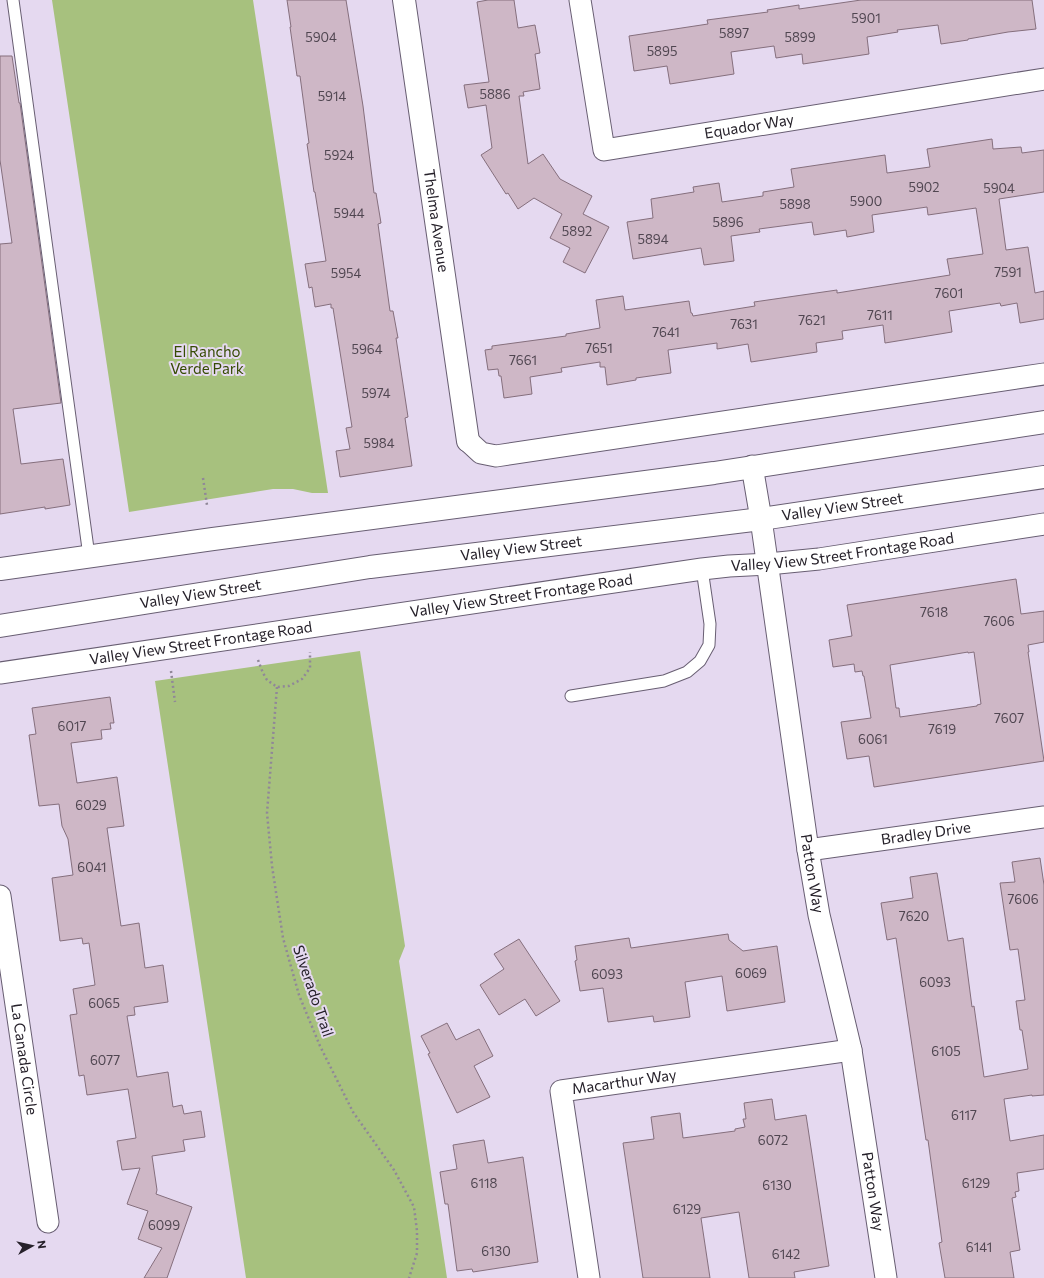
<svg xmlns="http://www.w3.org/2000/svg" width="1044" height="1278" font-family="Commissioner,sans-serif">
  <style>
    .park { fill: #a7c17e }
    .building { fill: #ceb7c6; stroke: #856f7d; fill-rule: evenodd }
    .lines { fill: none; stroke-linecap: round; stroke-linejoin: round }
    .service-casing { stroke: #685e72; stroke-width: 13 }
    .minor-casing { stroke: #685e72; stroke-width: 23 }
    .tertiary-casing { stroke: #685e72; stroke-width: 24 }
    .primary-casing { stroke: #685e72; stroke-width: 24 }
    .path { stroke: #908798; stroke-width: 2.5; stroke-dasharray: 2 3; stroke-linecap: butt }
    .service { stroke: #fff; stroke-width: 11 }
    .minor { stroke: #fff; stroke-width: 21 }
    .tertiary { stroke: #fff; stroke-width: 22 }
    .primary { stroke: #fff; stroke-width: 22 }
    .labels { text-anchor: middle; stroke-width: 4; stroke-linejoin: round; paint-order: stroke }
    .number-label { font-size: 13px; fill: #504651 }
    .street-label { font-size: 15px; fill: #26212a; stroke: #e5d9f0 }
    .park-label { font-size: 15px; fill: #364b03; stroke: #e5d9f0 }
  </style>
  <rect width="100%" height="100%" fill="#e5d9f0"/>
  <path class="park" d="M 52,0 L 253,0 L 328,493 L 312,493 L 293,489 L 273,489 L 129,512 Z
    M 360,651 L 405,946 L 399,961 L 447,1278 L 246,1278 L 155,681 Z"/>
  <path class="building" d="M 287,0 L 346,0 L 363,106 L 374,193 L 376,193 L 381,223 L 378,224 L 390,311 L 393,311 L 398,338 L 396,338 L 408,417 L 405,418 L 412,466 L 340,477 L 336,451 L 350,449 L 346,428 L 352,427 L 333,308 L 331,308 L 331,304 L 315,307 L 312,287 L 309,288 L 305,264 L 326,261 L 315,192 L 314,192 L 307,144 L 309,143 L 300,76 L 297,76 L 290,27 L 291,27 Z
    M 488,0 L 514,0 L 518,28 L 535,25 L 540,53 L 535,54 L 540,89 L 523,92 L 524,96 L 519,96 L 528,164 L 543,154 L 560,179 L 592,196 L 583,214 L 609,227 L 585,273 L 563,262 L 570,248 L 550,238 L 562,214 L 534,198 L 518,209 L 508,193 L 506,194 L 481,155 L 492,148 L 486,105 L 468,108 L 464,85 L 489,82 L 477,2 Z
    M 861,0 L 1032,0 L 1036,29 L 1008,32 L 968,39 L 968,40 L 941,44 L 938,25 L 897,30 L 898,32 L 867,37 L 869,54 L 803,64 L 802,54 L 776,58 L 774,46 L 731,52 L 734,74 L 670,84 L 667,66 L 634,71 L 629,36 L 708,24 L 707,20 L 768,12 L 767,10 L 799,5 L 799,9 Z
    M 0,56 L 12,56 L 19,103 L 20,103 L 61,403 L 13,409 L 21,464 L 63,459 L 70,505 L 45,509 L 45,507 L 0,514 L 0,244 L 12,243 L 0,160 Z
    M 992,139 L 993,149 L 1021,147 L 1022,153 L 1044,150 L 1044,192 L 999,199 L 1006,250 L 1028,247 L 1035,293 L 1044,291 L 1044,319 L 1020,323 L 1017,303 L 1001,306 L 1000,303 L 949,311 L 952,332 L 885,343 L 883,325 L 842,331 L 843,339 L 816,343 L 817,352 L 751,362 L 748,344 L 717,349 L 717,343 L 668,350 L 671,373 L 636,378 L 636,380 L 607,385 L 605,367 L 600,367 L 600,362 L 561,368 L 562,372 L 530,377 L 532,394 L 504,398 L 501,376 L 499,376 L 498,369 L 488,370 L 485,350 L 492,349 L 492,346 L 566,336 L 566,334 L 600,328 L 596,300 L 623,296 L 625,310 L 689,301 L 691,313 L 692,313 L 693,316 L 755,306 L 754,302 L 837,290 L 837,293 L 950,275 L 947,259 L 983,254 L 976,208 L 928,215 L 927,207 L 872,215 L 874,232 L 847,237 L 846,230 L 814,235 L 812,222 L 759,229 L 760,232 L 731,236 L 734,261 L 704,265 L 701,248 L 633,259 L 627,222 L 653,218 L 651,199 L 694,192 L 693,187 L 719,183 L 722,202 L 763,196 L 763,192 L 794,187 L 791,169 L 885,155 L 887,173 L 930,167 L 927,149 Z
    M 1016,579 L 1021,614 L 1044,611 L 1044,642 L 1028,645 L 1029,652 L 1028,652 L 1044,761 L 874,787 L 869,756 L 847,759 L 841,722 L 871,718 L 864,676 L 863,676 L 862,671 L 855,672 L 854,664 L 833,667 L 829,640 L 852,636 L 847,605 ZM 968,652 L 968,653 L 974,652 L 981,704 L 977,705 L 977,706 L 900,717 L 899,708 L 896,708 L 890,665 Z
    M 110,697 L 114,723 L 110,723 L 111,729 L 101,730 L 102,739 L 71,743 L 77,783 L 117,777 L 124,826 L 107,828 L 121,926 L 139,923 L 145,968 L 163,965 L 168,1002 L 134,1007 L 135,1015 L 127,1016 L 137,1077 L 168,1072 L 173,1107 L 182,1105 L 184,1114 L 201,1111 L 205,1137 L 183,1140 L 185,1151 L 152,1156 L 157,1190 L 156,1194 L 192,1207 L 167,1278 L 144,1278 L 162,1248 L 138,1239 L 148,1211 L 127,1204 L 140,1168 L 122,1170 L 117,1141 L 136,1138 L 128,1089 L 87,1095 L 84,1075 L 79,1076 L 70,1015 L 77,1014 L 73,989 L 95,985 L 89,943 L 83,944 L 82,938 L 60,941 L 52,878 L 73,875 L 68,839 L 62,826 L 59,804 L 39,806 L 29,735 L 36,734 L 32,708 Z
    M 1040,858 L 1044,885 L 1044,1095 L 1032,1096 L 1032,1095 L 1004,1099 L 1010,1141 L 1044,1135 L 1044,1169 L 1017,1173 L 1019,1191 L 1015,1192 L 1016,1197 L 1012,1198 L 1020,1250 L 1010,1252 L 1014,1278 L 945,1278 L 939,1243 L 942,1242 L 928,1140 L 926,1140 L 896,938 L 887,940 L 881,903 L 913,898 L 910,877 L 937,873 L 948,941 L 963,938 L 972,1007 L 974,1006 L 984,1077 L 1028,1069 L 1022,1030 L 1020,1030 L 1016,1001 L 1025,1000 L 1018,949 L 1010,950 L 1000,883 L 1015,882 L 1012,862 Z
    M 728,934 L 729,940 L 743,951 L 777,946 L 785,1002 L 727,1011 L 722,976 L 685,982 L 690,1017 L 654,1022 L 653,1016 L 608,1022 L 603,988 L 580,991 L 575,961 L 577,960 L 575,946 L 629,938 L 631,948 Z
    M 519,939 L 560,1001 L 536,1016 L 525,999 L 499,1015 L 480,985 L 504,969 L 494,954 Z
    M 447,1023 L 456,1040 L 479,1029 L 493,1056 L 474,1066 L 490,1097 L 457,1113 L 428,1054 L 430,1053 L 421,1036 Z
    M 772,1099 L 775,1120 L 806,1115 L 829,1266 L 794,1272 L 795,1278 L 749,1278 L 739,1212 L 701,1218 L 710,1278 L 643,1278 L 623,1143 L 654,1139 L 651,1117 L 680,1113 L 683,1138 L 735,1131 L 735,1129 L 745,1127 L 743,1119 L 746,1119 L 744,1103 Z
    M 484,1140 L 488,1163 L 523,1157 L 538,1262 L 473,1272 L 472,1269 L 457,1271 L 448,1204 L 445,1204 L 440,1172 L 457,1169 L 453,1145 Z"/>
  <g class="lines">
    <g class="service-casing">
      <path id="service" d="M 13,0 L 89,556
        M 571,696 L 664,681 L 687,672 L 700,661 L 709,645 L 710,624 L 702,569"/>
    </g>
    <g class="minor-casing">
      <g id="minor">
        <path id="s1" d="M 580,0 L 604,150 L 1044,79"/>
        <path d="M 468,441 L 481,453 L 496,456 L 1044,374"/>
        <path id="s2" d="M 752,466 L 761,519 L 808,850 L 819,915 L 851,1050 L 886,1278"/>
        <path id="s3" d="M 0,673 L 702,569 L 729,566 L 768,564 L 819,559 L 1044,524"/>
        <path id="s4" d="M 808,850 L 1044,817"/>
        <path id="s5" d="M 0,896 L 48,1222"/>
        <path id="s6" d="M 589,1278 L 561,1091 L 851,1050"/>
      </g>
    </g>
    <g class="tertiary-casing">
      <g id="tertiary">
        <path id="s7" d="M 404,0 L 468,441"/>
      </g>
    </g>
    <g class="primary-casing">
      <g id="primary">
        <path d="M 0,569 L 213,539 L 714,473 L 1044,422"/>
        <path id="s8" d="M 0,626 L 370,567 L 761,519 L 1044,477"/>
      </g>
    </g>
    <path class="path" d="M 203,478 L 207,505
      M 258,660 L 263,673 L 267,680 L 277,687 L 289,686 L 302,679 L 310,668 L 310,652
      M 171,671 L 175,702
      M 277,687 L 267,813 L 272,866 L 283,938 L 299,995 L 320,1046 L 353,1112 L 394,1170 L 414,1207 L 417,1231 L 417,1253 L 409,1278"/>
    <use href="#service" class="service"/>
    <use href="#minor" class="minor"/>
    <use href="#tertiary" class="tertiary"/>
    <use href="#primary" class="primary"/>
  </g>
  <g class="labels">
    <g class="number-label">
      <text x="866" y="23">5901</text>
      <text x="734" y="38">5897</text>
      <text x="321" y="42">5904</text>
      <text x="800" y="42">5899</text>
      <text x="662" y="56">5895</text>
      <text x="495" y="99">5886</text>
      <text x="332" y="101">5914</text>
      <text x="339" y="160">5924</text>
      <text x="924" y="192">5902</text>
      <text x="999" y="193">5904</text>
      <text x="866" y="206">5900</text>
      <text x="795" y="209">5898</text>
      <text x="349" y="218">5944</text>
      <text x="728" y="227">5896</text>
      <text x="577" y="236">5892</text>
      <text x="653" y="244">5894</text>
      <text x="1008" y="277">7591</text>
      <text x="346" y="278">5954</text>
      <text x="949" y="298">7601</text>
      <text x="880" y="320">7611</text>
      <text x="812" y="325">7621</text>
      <text x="744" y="329">7631</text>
      <text x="666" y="337">7641</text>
      <text x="599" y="353">7651</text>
      <text x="367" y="354">5964</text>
      <text x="523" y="365">7661</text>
      <text x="376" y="398">5974</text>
      <text x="379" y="448">5984</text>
      <text x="934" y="617">7618</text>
      <text x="999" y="626">7606</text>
      <text x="1009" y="723">7607</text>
      <text x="72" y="731">6017</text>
      <text x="942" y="734">7619</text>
      <text x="873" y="744">6061</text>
      <text x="91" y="810">6029</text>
      <text x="92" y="872">6041</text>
      <text x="1023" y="904">7606</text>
      <text x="914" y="921">7620</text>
      <text x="751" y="978">6069</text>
      <text x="607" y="979">6093</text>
      <text x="935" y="987">6093</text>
      <text x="104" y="1008">6065</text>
      <text x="946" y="1056">6105</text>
      <text x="105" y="1065">6077</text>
      <text x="964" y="1120">6117</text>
      <text x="773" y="1145">6072</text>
      <text x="484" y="1188">6118</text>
      <text x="976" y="1188">6129</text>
      <text x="777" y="1190">6130</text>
      <text x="687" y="1214">6129</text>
      <text x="164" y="1230">6099</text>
      <text x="979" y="1252">6141</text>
      <text x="496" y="1256">6130</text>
      <text x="786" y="1259">6142</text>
    </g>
    <g class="street-label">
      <text dy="5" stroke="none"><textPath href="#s1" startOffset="299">Equador Way</textPath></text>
      <text dy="5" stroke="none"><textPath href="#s7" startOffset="223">Thelma Avenue</textPath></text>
      <text dy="5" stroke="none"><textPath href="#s8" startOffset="851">Valley View Street</textPath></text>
      <text dy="5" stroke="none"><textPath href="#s8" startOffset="527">Valley View Street</textPath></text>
      <text dy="5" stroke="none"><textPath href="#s3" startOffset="851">Valley View Street Frontage Road</textPath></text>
      <text dy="5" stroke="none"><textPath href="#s8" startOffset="203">Valley View Street</textPath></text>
      <text dy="5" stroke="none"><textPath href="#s3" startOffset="527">Valley View Street Frontage Road</textPath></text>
      <text dy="5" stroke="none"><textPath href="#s3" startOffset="203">Valley View Street Frontage Road</textPath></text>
      <text dy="5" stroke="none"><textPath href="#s4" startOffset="119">Bradley Drive</textPath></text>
      <text dy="5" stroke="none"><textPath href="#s2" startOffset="412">Patton Way</textPath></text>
      <text transform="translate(313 991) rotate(71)" y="5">Silverado Trail</text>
      <text dy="5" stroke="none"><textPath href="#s5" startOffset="165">La Canada Circle</textPath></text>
      <text dy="5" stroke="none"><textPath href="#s6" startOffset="253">Macarthur Way</textPath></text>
      <text dy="5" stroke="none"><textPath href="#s2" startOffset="736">Patton Way</textPath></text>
    </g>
    <g class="park-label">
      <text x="207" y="357">El Rancho<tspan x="207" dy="17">Verde Park</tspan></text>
    </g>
  </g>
  <g transform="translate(32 1246) rotate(82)" stroke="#e5d9f0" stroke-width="3" paint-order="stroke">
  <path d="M0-3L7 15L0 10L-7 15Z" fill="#26212a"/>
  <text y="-6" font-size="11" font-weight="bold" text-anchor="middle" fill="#26212a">N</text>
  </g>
</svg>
